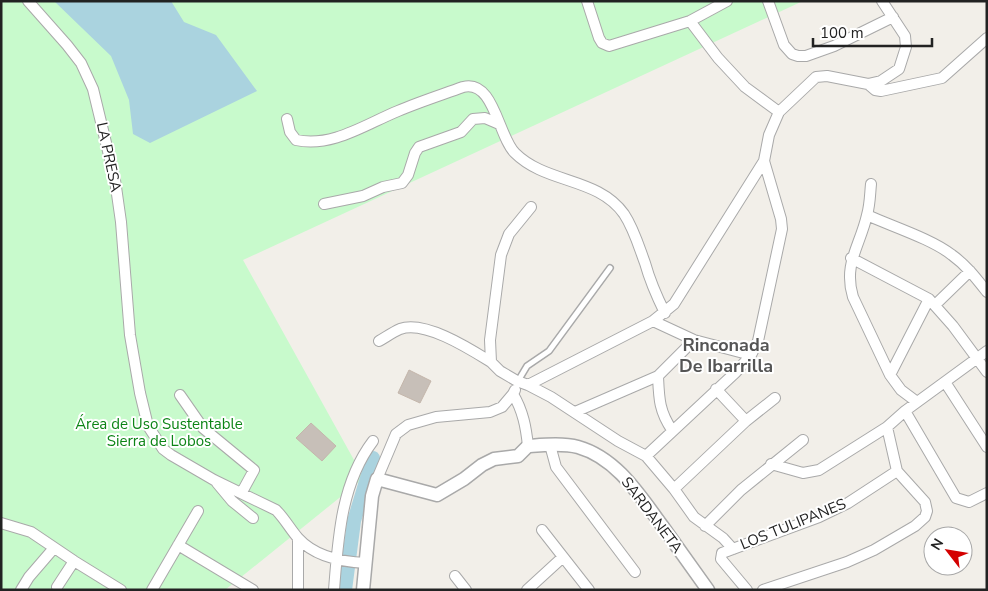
<svg xmlns="http://www.w3.org/2000/svg" width="988" height="591" font-family="'Nunito Sans',sans-serif">
  <style>
    .park { fill: #c8facc }
    .water { fill: #aad3df }
    .lines { fill: none; stroke-linecap: round; stroke-linejoin: round }
    .river { stroke: #aad3df; stroke-width: 14 }
    .building { fill: #c7bfb8; stroke: #c4b6ab }
    .service-casing { stroke: #a9a9a9; stroke-width: 8 }
    .minor-casing { stroke: #a9a9a9; stroke-width: 12 }
    .tertiary-casing { stroke: #a9a9a9; stroke-width: 15 }
    .service { stroke: #fff; stroke-width: 5 }
    .minor { stroke: #fff; stroke-width: 10 }
    .tertiary { stroke: #fff; stroke-width: 12 }
    .labels { text-anchor: middle; stroke-width: 4; stroke-linejoin: round; paint-order: stroke }
    .street-label { font-size: 15px; fill: #222; stroke: #fff }
    .park-label { font-size: 15px; fill: #0c8416; stroke: #fff }
    .quarter-label { font-size: 18px; font-weight: bold; fill: #555; stroke: #fff }
  </style>
  <rect width="100%" height="100%" fill="#f2efe9"/>
  <path class="park" d="M 1,1 L 803,1 L 243,260 L 364,478 L 225,590 L 1,590 Z"/>
  <path class="water" d="M 54,1 L 171,1 L 184,22 L 216,35 L 257,91 L 150,143 L 133,134 L 129,100 L 111,56 Z"/>
  <g class="lines">
    <path class="river" d="M 345,590 L 354,521 L 373,458"/>
  </g>
  <path class="building" d="M 409,370 L 431,381 L 420,403 L 398,393 Z
    M 311,423 L 336,446 L 322,461 L 296,438 Z"/>
  <g class="lines">
    <g class="service-casing">
      <path id="service" d="M 518,381 L 527,366 L 549,351 L 610,268"/>
    </g>
    <g class="minor-casing">
      <path id="minor" d="M 28,1 L 67,45 L 81,63 L 93,89 L 115,180 L 121,222 L 130,335 L 140,393 L 148,426 L 163,449 L 171,455 L 214,480 L 276,510 C 285,519 290,529 298,538 C 315,557 342,562 366,563
        M 587,1 L 599,38 L 602,43 L 609,46 L 690,21 L 727,1
        M 768,1 L 784,45 L 792,54 L 798,56 L 806,56 L 834,46 L 893,17
        M 690,21 L 718,58 L 745,87 L 779,112
        M 868,84 L 875,90 L 881,91 L 942,78 L 987,38
        M 287,119 L 290,132 L 296,140 C 332,148 366,124 398,111 C 419,102 441,95 463,87 C 494,79 498,136 515,153 C 546,184 598,177 624,214 C 634,229 639,247 645,263 C 650,281 657,297 665,313
        M 871,184 C 870,194 870,205 867,215 C 860,246 843,264 853,297 L 890,375 L 901,390 L 917,402
        M 324,204 L 363,196 L 383,187 L 402,183 L 408,175 L 415,153 L 419,147 L 461,132 L 473,119 L 485,118 L 499,124
        M 531,207 L 509,234 L 501,255 L 490,340 L 491,362 L 500,371 L 517,381 L 528,385 L 551,397 L 618,441 L 646,456 L 674,489 L 694,517 L 723,538 L 733,549
        M 867,215 C 891,226 932,239 952,255 C 966,265 976,278 987,292
        M 851,258 L 929,299 L 953,326 L 987,372
        M 935,305 L 970,271
        M 653,321 L 694,340 L 751,355
        M 379,341 C 386,337 393,332 400,329 C 425,320 470,349 491,362
        M 890,375 L 929,299
        M 658,376 C 659,398 659,411 672,430
        M 945,382 L 987,447
        M 528,385 L 653,321 L 674,304 L 764,161 L 769,135 L 779,112 L 816,77 L 827,76 L 868,84 L 881,81 L 899,69 L 906,47 L 905,36 L 882,1
        M 716,389 L 746,421
        M 515,390 L 513,394 C 523,411 526,427 528,446
        M 180,395 L 203,428 L 254,470 L 242,492
        M 905,411 L 956,498 L 969,502 L 987,493
        M 575,412 L 658,376 L 694,340
        M 550,445 L 556,467 L 635,572
        M 646,456 L 736,372 L 751,355 L 758,341 L 782,229 L 781,219 L 764,161
        M 771,464 L 803,473 L 819,470 L 887,427 L 905,411 L 987,351
        M 377,479 L 396,434 L 408,425 L 436,417 L 490,412 L 502,407 L 513,394
        M 217,483 L 232,501 L 253,518
        M 674,489 L 746,421 L 775,398
        M 1,523 L 31,532 L 74,561 L 121,590
        M 705,526 L 741,490 L 803,440
        M 542,530 L 589,590
        M 178,545 L 253,590
        M 455,576 L 466,590
        M 57,587 L 74,561
        M 21,590 L 29,577 L 54,548
        M 152,590 L 198,511
        M 298,590 L 298,539
        M 334,590 C 338,539 341,483 373,441
        M 527,590 L 563,557
        M 747,590 L 721,559 L 722,553 L 819,517 L 848,503 L 897,471
        M 763,590 L 847,562 L 874,550 L 915,526 L 925,517 L 927,511 L 925,502 L 897,471 L 887,427"/>
    </g>
    <g class="tertiary-casing">
      <path id="tertiary" d="M 363,590 L 372,496 L 377,479 L 437,495 L 464,479 L 482,465 L 494,459 L 518,456 L 528,446 C 543,445 563,443 578,447 C 617,458 640,496 663,527 C 678,548 693,569 708,590"/>
    </g>
    <use href="#service" class="service"/>
    <use href="#minor" class="minor"/>
    <use href="#tertiary" class="tertiary"/>
  </g>
  <g class="labels">
    <g class="street-label">
      <text transform="translate(109 157) rotate(78)" y="5">LA PRESA</text>
      <text transform="translate(652 515) rotate(53)" y="5">SARDANETA</text>
      <text transform="translate(793 524) rotate(-22)" y="5">LOS TULIPANES</text>
    </g>
    <g class="park-label">
      <text x="159" y="429">Área de Uso Sustentable<tspan x="159" dy="17">Sierra de Lobos</tspan></text>
    </g>
    <g class="quarter-label">
      <text x="726" y="351">Rinconada<tspan x="726" dy="21">De Ibarrilla</tspan></text>
    </g>
  </g>
  <rect width="988" height="591" fill="none" stroke="#222222" stroke-width="5"/>
  <g transform="translate(948 551) rotate(301)"><circle r="24" fill="#ffffff" stroke="#a7a7a7"/>
  <path d="M0-4L9 19L0 12L-9 19Z" fill="#d40000"/>
  <text y="-8" font-size="14" font-weight="bold" text-anchor="middle" fill="#222222">N</text>
  </g>
  <path d="M813 38v8h119v-8" fill="none" stroke="#222222" stroke-width="2.5"/>
  <text x="820" y="38" font-size="15" fill="#222222" stroke="#ffffff" stroke-width="4" paint-order="stroke">100 m</text>
</svg>
